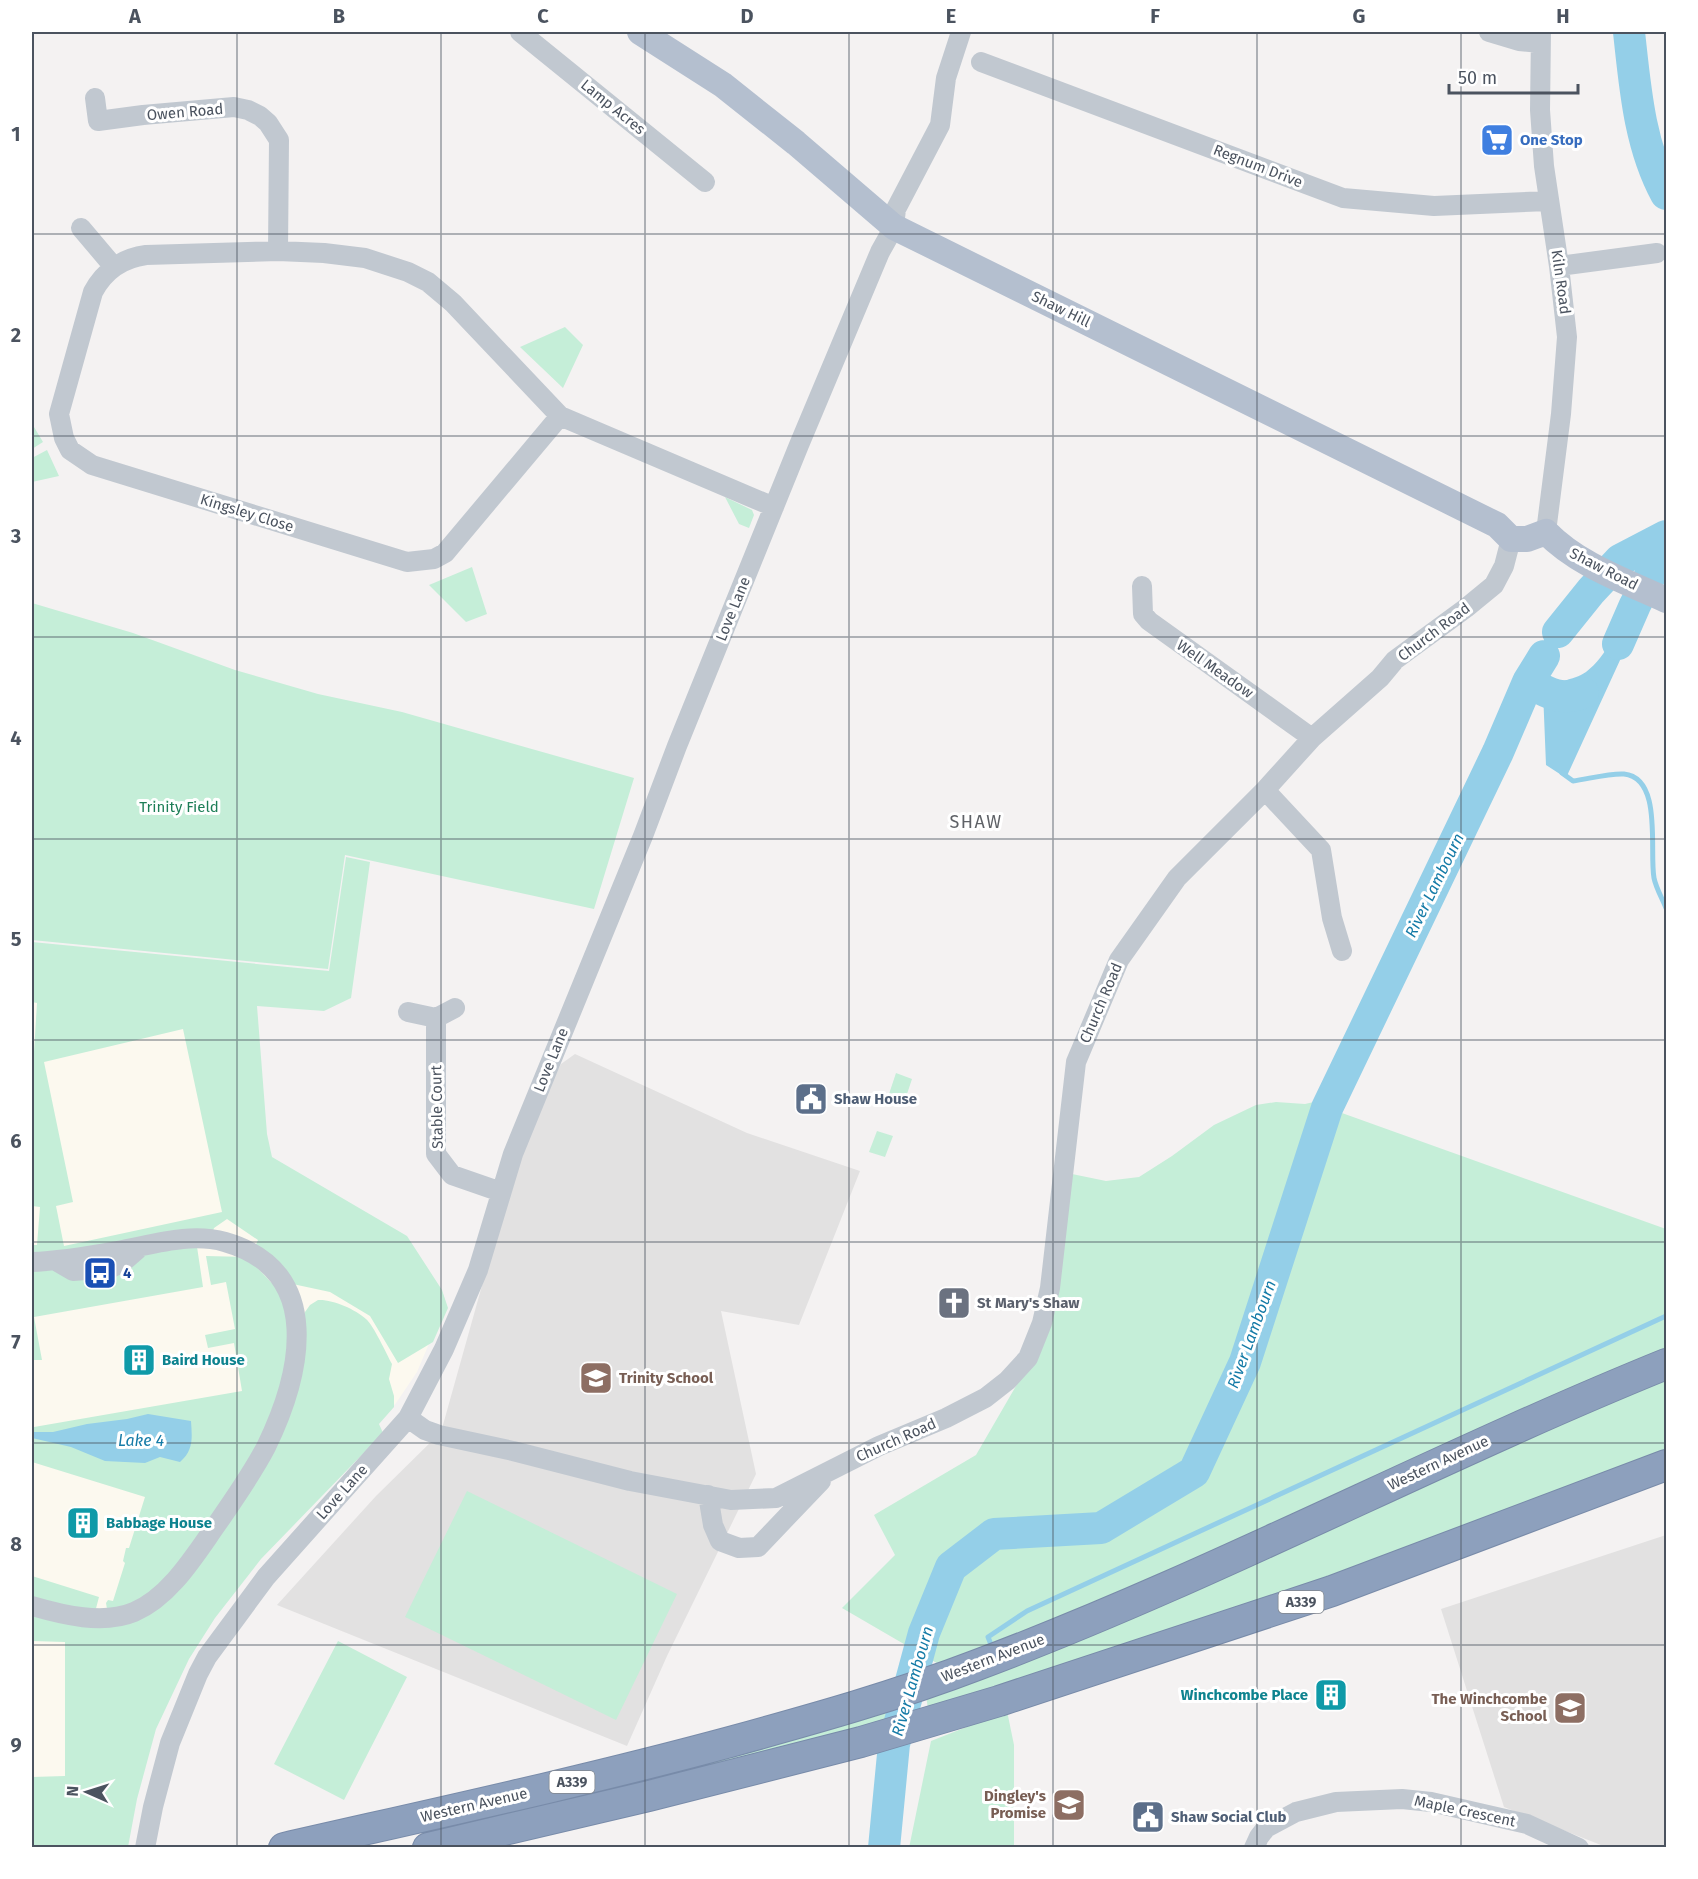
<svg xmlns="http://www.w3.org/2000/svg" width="1698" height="1879" font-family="'Fira Sans',sans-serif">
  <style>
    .commercial { fill: #fcf9ef }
    .education { fill: #e2e1e1 }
    .green { fill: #c5eed8; fill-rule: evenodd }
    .water { fill: #94cfe8 }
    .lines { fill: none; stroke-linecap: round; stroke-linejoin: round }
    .stream { stroke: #94cfe8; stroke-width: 5 }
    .river { stroke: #94cfe8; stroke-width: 32 }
    .highway-casing { stroke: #788ba9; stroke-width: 32 }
    .minor { stroke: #c1c8d0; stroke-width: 20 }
    .major { stroke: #b4bfcf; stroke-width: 26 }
    .highway { stroke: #8da0bd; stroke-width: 30 }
    .grid { fill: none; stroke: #4b535f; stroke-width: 1.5; stroke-opacity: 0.55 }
    .labels { text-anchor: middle; stroke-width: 6; stroke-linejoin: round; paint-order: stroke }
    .shield { fill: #fff; stroke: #81878f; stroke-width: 1.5 }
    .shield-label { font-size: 14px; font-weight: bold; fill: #4b535f }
    .street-label { font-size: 15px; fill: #4b535f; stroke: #fff }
    .shop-label { font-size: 15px; font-weight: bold; fill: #366cbe; stroke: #fff; text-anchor: start }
    .park-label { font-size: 15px; fill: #1d7e57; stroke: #fff }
    .service-label { font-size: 15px; font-weight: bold; fill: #4e5e75; stroke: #fff; text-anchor: start }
    .transit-label { font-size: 15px; font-weight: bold; fill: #164399; stroke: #fff; text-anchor: start }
    .worship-label { font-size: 15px; font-weight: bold; fill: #5b616d; stroke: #fff; text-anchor: start }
    .culture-label { font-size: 15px; font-weight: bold; fill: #0d838f; stroke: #fff; text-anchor: start }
    .education-label { font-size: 15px; font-weight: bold; fill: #785e54; stroke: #fff; text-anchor: end }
    .water-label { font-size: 16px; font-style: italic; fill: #157ba7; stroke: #fff }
    .quarter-label { font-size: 18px; letter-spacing: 1.5px; fill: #5f6267; stroke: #fff }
    .neatline { fill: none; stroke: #4b535f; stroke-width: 2 }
    .grid-label { font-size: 20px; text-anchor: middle; font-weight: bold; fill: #4b535f }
  </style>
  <rect width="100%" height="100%" fill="#f4f2f2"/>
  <path class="commercial" d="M 32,985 L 193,997 L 268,1161 L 442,1313 L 417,1372 L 396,1403 L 259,1546 L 32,1847 Z"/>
  <path class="education" d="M 575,1054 L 747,1133 L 860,1171 L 799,1325 L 721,1311 L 756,1474 L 667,1656 L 627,1746 L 277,1605 L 376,1496 L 441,1432 L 511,1182 L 543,1099 L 561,1064 Z
    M 1666,1535 L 1666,1847 L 1606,1847 L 1504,1807 L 1441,1609 Z"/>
  <path class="green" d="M 565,327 L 583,345 L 563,388 L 520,347 Z
    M 34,427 L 43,442 L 32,449 L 32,429 Z
    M 47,450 L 59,476 L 32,482 L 32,458 Z
    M 725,497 L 752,510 L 754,515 L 749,528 L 739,524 Z
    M 472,567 L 487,614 L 466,622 L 429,585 Z
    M 32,603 L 133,633 L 235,670 L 318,694 L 402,712 L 634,778 L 594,909 L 345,855 L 328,969 L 32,940 Z
    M 346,857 L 370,862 L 351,998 L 324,1011 L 257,1006 L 267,1134 L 272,1157 L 407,1236 L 442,1290 L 448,1308 L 433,1342 L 398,1363 L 370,1316 L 330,1292 L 288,1283 L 254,1249 L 258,1240 L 227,1219 L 214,1228 L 210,1239 L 32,1262 L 32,1245 L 37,1245 L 40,1207 L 32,1206 L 32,1084 L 37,1003 L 32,1002 L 32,942 L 329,971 ZM 183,1029 L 222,1212 L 64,1246 L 56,1206 L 73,1202 L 44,1062 Z
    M 896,1073 L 912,1079 L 905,1100 L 889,1094 Z
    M 1318,1101 L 1327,1104 L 1328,1108 L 1666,1229 L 1666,1356 L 1022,1640 L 940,1665 L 842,1608 L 895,1555 L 874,1515 L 976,1455 L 1049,1329 L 1072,1174 L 1106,1181 L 1139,1177 L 1172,1156 L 1214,1125 L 1256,1105 L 1276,1102 L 1305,1104 Z
    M 877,1131 L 893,1136 L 885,1157 L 869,1152 Z
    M 196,1240 L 203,1287 L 34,1317 L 42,1360 L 32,1360 L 32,1264 Z
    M 206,1256 L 247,1257 L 288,1300 L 287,1380 L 247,1475 L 144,1606 L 107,1609 L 106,1603 L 108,1600 L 113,1601 L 125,1563 L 123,1561 L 126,1548 L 129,1548 L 145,1497 L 32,1462 L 32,1412 L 34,1427 L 242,1391 L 234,1343 L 208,1348 L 205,1335 L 235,1329 L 226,1282 L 211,1285 Z
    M 318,1300 C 332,1299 355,1309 366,1319 C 374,1326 386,1353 392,1364 L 389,1379 L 394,1396 L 394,1407 L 379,1424 L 383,1433 L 261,1559 L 215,1618 L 189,1659 L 156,1729 L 137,1799 L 128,1847 L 32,1847 L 32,1777 L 65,1776 L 65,1642 L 32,1641 L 32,1607 L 143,1610 L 252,1479 L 305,1312 L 310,1305 Z
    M 1666,1373 L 1666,1452 L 1420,1549 L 928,1709 L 926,1695 Z
    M 467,1491 L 677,1594 L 616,1720 L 405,1617 Z
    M 32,1576 L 99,1597 L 94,1616 L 32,1605 Z
    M 338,1641 L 407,1677 L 344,1800 L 274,1764 Z
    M 886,1707 L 891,1723 L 723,1766 L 701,1766 L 727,1754 Z
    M 1007,1711 L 1014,1745 L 1014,1847 L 909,1848 L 931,1741 Z"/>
  <path class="water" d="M 1633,603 L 1643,610 L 1566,778 L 1546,765 L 1543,691 C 1555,680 1573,681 1586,672 C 1607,656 1619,626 1633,603 Z
    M 148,1414 L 191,1421 C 192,1437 194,1450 180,1462 L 160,1457 L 145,1463 L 105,1461 L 71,1447 L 32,1438 L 32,1432 L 53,1432 L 87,1424 L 127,1419 Z"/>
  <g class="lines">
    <path class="stream" d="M 1562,773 L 1573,781 C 1588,779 1610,773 1624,774 C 1663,778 1649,851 1654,878 C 1656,888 1662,898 1666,908
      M 990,1642 L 988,1637 L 1027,1611 L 1666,1316"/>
    <path class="river" d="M 1629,32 C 1635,86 1639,144 1666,194
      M 1558,632 L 1591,591 L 1620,560 L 1666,536
      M 1618,644 L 1635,605 L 1666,545
      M 1528,682 L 1544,656
      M 884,1848 L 894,1744 L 924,1633 L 951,1567 L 994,1534 L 1101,1528 L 1194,1472 L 1245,1362 L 1327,1108 L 1498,752 L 1528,682 C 1548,693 1559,701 1583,693"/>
    <g class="highway-casing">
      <path id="highway" d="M 284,1848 C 433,1814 582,1782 730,1742 C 813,1719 896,1696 977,1665 C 1212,1577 1434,1458 1666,1364
        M 428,1848 L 649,1796 L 861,1742 L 999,1701 L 1332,1591 L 1666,1465"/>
    </g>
    <path class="minor" d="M 520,32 L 705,182
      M 1489,32 L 1519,41 L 1540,43
      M 1541,32 L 1540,110 L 1544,166 L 1559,266 L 1567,337 L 1561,414 L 1546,532
      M 981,62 L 1343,198 L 1434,206 L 1548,201
      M 95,98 L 98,121 L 143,115 L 234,107 L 248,110 L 260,116 L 268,123 L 279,140 L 278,251
      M 81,228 L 114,267
      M 1559,266 L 1657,253
      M 560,416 L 445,553 L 434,559 L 407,562 L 92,465 L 70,450 L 64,438 L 59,414 L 93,292 C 104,271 123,258 146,255 L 278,251 L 324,253 L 365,258 L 408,272 L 428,282 L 453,303 L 560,416 L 774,507
      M 1142,586 L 1143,614 L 1149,621 L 1312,738
      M 1265,790 L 1321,850 L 1332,918 L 1342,951
      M 408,1012 L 436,1018 L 455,1008
      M 436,1018 L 436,1154 L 452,1175 L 501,1192
      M 56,1261 L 73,1271 L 111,1268 L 122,1263 L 137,1250
      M 32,1262 C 60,1261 89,1256 117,1251 C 152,1245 189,1232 225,1242 C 326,1271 301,1375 266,1447 C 252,1474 234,1499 217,1524 C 195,1555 170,1597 134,1612 C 103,1625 63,1615 32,1606
      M 408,1418 L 425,1430 L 439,1435 L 513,1451 L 630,1481 L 731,1500 L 776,1498 L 879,1446 L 946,1418 L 985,1398 L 1008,1380 L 1028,1358 L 1042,1323 L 1050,1288 L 1076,1062 L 1119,960 L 1177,878 L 1265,790 L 1312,738 L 1380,678 L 1395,660 L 1466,608 L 1494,585 L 1504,566 L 1511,539
      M 708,1495 L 713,1525 L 720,1541 L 739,1548 L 758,1547 L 821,1481
      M 145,1848 L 153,1807 L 170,1743 L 198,1674 L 207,1657 L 266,1577 L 408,1418 L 444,1349 L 478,1270 L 513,1154 L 643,836 L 677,746 L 799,445 L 880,252 L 894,227 L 896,209 L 940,125 L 946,78 L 961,32
      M 1254,1848 L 1259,1837 L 1266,1828 L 1296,1812 L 1336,1802 L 1402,1799 L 1431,1802 L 1527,1824 L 1579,1848"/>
    <path class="major" d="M 640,32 L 723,85 L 796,143 L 894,227 L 1497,525 L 1511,539 L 1527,539 L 1546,532 C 1578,565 1625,581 1666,600"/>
    <use href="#highway" class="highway"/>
  </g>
  <path class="grid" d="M 237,32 L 237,1848M 441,32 L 441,1848M 645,32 L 645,1848M 849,32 L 849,1848M 1053,32 L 1053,1848M 1257,32 L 1257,1848M 1461,32 L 1461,1848M 32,234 L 1666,234M 32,436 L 1666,436M 32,637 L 1666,637M 32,839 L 1666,839M 32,1040 L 1666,1040M 32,1242 L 1666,1242M 32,1443 L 1666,1443M 32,1645 L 1666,1645"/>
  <defs>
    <g id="supermarket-square" transform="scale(1.725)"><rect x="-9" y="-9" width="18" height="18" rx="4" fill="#3f7fe0" stroke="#fff"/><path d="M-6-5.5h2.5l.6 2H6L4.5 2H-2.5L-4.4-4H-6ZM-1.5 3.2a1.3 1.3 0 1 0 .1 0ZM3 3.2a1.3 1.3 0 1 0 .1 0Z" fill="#fff"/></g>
    <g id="civic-square" transform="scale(1.725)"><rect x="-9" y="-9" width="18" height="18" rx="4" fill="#5c6f8a" stroke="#fff"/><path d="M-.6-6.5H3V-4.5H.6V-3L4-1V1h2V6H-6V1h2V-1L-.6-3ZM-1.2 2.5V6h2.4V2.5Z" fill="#fff"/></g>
    <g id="bus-square" transform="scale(1.725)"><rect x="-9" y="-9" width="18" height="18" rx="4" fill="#1a4fb4" stroke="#fff"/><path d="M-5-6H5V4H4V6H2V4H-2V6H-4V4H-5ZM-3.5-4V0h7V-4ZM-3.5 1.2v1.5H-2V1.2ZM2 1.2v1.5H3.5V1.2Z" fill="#fff"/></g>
    <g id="church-square" transform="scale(1.725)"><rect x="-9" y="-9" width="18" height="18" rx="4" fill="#6b7280" stroke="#fff"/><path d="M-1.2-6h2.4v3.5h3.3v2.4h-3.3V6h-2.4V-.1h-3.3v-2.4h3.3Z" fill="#fff"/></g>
    <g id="building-square" transform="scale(1.725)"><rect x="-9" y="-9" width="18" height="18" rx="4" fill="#0f9aa8" stroke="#fff"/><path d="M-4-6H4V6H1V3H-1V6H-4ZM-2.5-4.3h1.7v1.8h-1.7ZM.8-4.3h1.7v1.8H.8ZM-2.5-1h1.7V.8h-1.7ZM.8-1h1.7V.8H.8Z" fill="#fff"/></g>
    <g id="school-square" transform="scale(1.725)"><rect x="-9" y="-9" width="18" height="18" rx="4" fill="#8d6e63" stroke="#fff"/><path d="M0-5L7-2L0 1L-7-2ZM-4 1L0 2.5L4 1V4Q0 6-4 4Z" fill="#fff"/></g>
  </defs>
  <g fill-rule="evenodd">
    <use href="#supermarket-square" x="1497" y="140"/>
    <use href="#civic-square" x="811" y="1099"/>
    <use href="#bus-square" x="100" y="1273"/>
    <use href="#church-square" x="954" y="1303"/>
    <use href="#building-square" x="139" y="1360"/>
    <use href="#school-square" x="596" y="1378"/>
    <use href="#building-square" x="83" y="1523"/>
    <use href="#building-square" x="1331" y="1695"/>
    <use href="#school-square" x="1570" y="1708"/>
    <use href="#school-square" x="1069" y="1805"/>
    <use href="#civic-square" x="1148" y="1817"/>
  </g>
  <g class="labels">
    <g class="shield">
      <rect x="1278.5" y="1591" width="45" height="22" rx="4.5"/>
      <rect x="549.5" y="1771" width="45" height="22" rx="4.5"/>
    </g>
    <g class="shield-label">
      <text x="1301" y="1607">A339</text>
      <text x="572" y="1787">A339</text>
    </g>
    <g class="street-label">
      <text transform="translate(613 107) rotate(39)" y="5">Lamp Acres</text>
      <text transform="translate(185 112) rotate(-5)" y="5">Owen Road</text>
      <text transform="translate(1258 166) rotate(21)" y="5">Regnum Drive</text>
      <text transform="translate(1561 282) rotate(82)" y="5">Kiln Road</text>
      <text transform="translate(1061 309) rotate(26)" y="5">Shaw Hill</text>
      <text transform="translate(247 513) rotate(17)" y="5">Kingsley Close</text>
      <text transform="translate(1604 569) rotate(27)" y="5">Shaw Road</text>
      <text transform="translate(733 609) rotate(-68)" y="5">Love Lane</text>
      <text transform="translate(1434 632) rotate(-37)" y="5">Church Road</text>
      <text transform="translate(1215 669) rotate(35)" y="5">Well Meadow</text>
      <text transform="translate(1101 1003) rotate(-67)" y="5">Church Road</text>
      <text transform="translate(551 1060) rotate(-68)" y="5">Love Lane</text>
      <text transform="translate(437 1107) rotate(-91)" y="5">Stable Court</text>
      <text transform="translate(896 1440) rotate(-24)" y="5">Church Road</text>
      <text transform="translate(1438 1463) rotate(-25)" y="5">Western Avenue</text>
      <text transform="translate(342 1492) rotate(-48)" y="5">Love Lane</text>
      <text transform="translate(993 1658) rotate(-21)" y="5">Western Avenue</text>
      <text transform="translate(474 1805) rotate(-13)" y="5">Western Avenue</text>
      <text transform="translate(1465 1811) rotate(12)" y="5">Maple Crescent</text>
    </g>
    <g class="shop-label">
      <text x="1520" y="145">One Stop</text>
    </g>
    <g class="park-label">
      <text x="179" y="812">Trinity Field</text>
    </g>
    <g class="service-label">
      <text x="834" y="1104">Shaw House</text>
      <text x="1171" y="1822">Shaw Social Club</text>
    </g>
    <g class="transit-label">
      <text x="123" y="1278">4</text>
    </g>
    <g class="worship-label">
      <text x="977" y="1308">St Mary's Shaw</text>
    </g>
    <g class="culture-label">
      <text x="162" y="1365">Baird House</text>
      <text x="106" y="1528">Babbage House</text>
      <text x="1308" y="1700" text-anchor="end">Winchcombe Place</text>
    </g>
    <g class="education-label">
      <text x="619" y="1383" text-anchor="start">Trinity School</text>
      <text x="1547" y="1704">The Winchcombe<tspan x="1547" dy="17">School</tspan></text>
      <text x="1046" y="1801">Dingley's<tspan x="1046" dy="17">Promise</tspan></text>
    </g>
    <g class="water-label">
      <text transform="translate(1434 885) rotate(-64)" y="6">River Lambourn</text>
      <text transform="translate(1251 1334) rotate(-70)" y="6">River Lambourn</text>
      <text x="141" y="1446">Lake 4</text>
      <text transform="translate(912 1681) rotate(-74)" y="6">River Lambourn</text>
    </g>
    <g class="quarter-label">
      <text x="976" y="828">SHAW</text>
    </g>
  </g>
  <rect width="1698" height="1879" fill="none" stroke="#ffffff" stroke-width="66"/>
  <g transform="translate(87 1792) rotate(273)" stroke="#ffffff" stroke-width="4.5" paint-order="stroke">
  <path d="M0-4.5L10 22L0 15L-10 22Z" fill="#4b535f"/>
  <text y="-9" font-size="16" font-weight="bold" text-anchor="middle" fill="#4b535f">N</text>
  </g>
  <path d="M1449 84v9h129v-9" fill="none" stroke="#4b535f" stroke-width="3"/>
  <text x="1458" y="84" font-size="18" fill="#4b535f" stroke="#ffffff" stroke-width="4.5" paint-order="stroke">50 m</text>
  <rect x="33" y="33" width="1632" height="1813" class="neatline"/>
  <g class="grid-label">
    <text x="135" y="23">A</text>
    <text x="339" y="23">B</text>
    <text x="543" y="23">C</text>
    <text x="747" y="23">D</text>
    <text x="951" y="23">E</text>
    <text x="1155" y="23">F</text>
    <text x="1359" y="23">G</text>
    <text x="1563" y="23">H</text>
    <text x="16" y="141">1</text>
    <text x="16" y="342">2</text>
    <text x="16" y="543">3</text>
    <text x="16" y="745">4</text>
    <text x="16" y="946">5</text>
    <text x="16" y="1148">6</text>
    <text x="16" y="1349">7</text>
    <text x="16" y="1551">8</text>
    <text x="16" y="1752">9</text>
  </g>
</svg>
